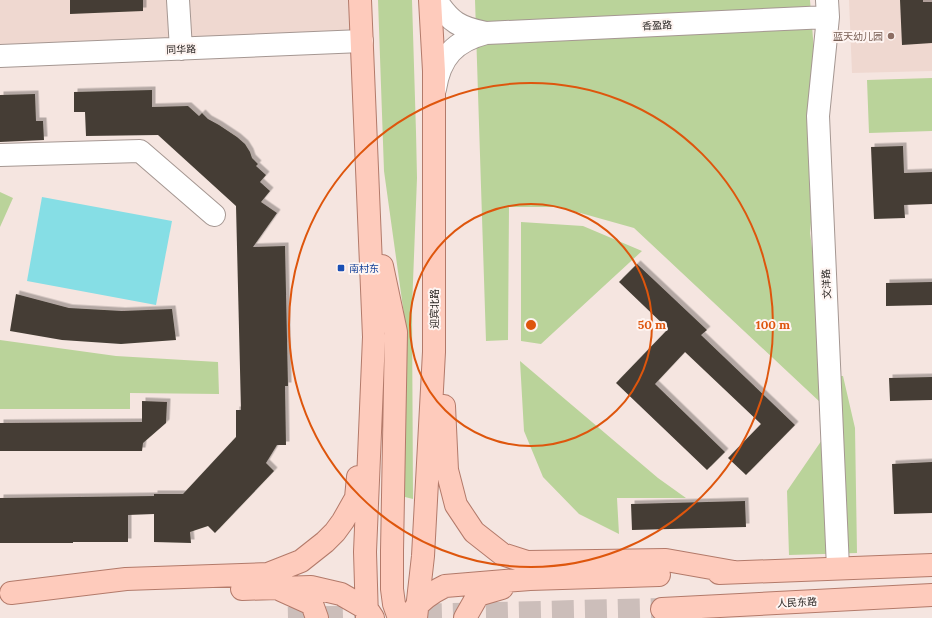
<svg xmlns="http://www.w3.org/2000/svg" width="932" height="618" font-family="Lora,'Noto Sans SC',serif">
  <style>
    .built { fill: #efd8d0 }
    .green { fill: #bad39a }
    .water { fill: #86dee5 }
    .building { fill: #453e35; filter: url(#shadow) }
    .lines { fill: none; stroke-linecap: round; stroke-linejoin: round }
    .major-tunnel { stroke: #ccbeba; stroke-width: 22; stroke-dasharray: 22 11; stroke-linecap: butt }
    .minor-casing { stroke: #a59792; stroke-width: 24 }
    .major-casing { stroke: #b37a6a; stroke-width: 24 }
    .minor { stroke: #fff; stroke-width: 22 }
    .major { stroke: #fecbbc; stroke-width: 22 }
    .ring { fill: none; stroke: #de560d; stroke-width: 2 }
    .education-dot { fill: #8d6e63; stroke: #fef4f1; stroke-width: 1.5 }
    .transit-dot { fill: #1a4fb4; stroke: #fef4f1; stroke-width: 1.5 }
    .labels { text-anchor: middle; stroke-width: 4; stroke-linejoin: round; paint-order: stroke }
    .street-label { font-size: 10px; fill: #292422; stroke: #fef4f1 }
    .education-label { font-size: 10px; fill: #785e54; stroke: #fef4f1; text-anchor: end }
    .transit-label { font-size: 10px; fill: #164399; stroke: #fef4f1; text-anchor: start }
    .centre { fill: #de560d; stroke: #fef4f1; stroke-width: 2 }
    .ring-label { font-size: 12px; text-anchor: middle; font-weight: bold; fill: #de560d; stroke: #fef4f1; stroke-width: 4; stroke-linejoin: round; paint-order: stroke }
  </style>
  <defs>
    <filter id="shadow"><feDropShadow dx="3.5" dy="-3.5" stdDeviation="0" flood-color="#0004"/></filter>
  </defs>
  <rect width="100%" height="100%" fill="#f5e5e0"/>
  <path class="built" d="M 0,0 L 360,0 L 362,41 L 0,56 Z
    M 849,0 L 932,0 L 932,71 L 852,73 Z"/>
  <path class="green" d="M 378,0 L 412,0 L 416,132 L 417,178 L 412,308 L 413,499 L 405,497 L 405,322 L 384,171 Z
    M 475,0 L 810,0 L 816,77 L 814,191 L 810,233 L 829,376 L 843,376 L 855,428 L 857,553 L 789,555 L 787,491 L 837,418 L 634,228 L 559,207 L 509,207 L 508,340 L 486,341 Z
    M 932,78 L 932,131 L 869,133 L 867,80 Z
    M 0,192 L 13,198 L 0,227 Z
    M 521,222 L 583,226 L 642,251 L 541,344 L 521,341 Z
    M 0,340 L 116,356 L 218,362 L 219,394 L 130,393 L 130,409 L 0,409 Z
    M 520,361 L 658,478 L 686,498 L 617,498 L 619,534 L 579,514 L 543,477 L 524,431 Z"/>
  <path class="water" d="M 42,197 L 172,221 L 156,305 L 27,281 Z"/>
  <path class="building" d="M 70,0 L 143,0 L 143,11 L 70,14 Z
    M 900,0 L 923,0 L 923,2 L 932,2 L 932,43 L 902,45 Z
    M 152,90 L 152,107 L 188,106 L 199,116 L 202,113 L 208,119 L 219,125 L 237,137 L 245,144 L 250,152 L 252,158 L 258,164 L 256,166 L 266,175 L 260,182 L 270,191 L 261,202 L 277,213 L 253,247 L 285,246 L 288,386 L 285,386 L 286,445 L 277,445 L 266,463 L 274,471 L 215,533 L 208,526 L 190,532 L 191,543 L 154,542 L 154,514 L 128,515 L 128,542 L 73,542 L 73,543 L 0,543 L 0,498 L 154,496 L 154,494 L 183,494 L 236,437 L 236,410 L 241,410 L 236,206 L 158,135 L 86,136 L 85,112 L 74,112 L 74,92 Z
    M 35,94 L 36,121 L 43,121 L 44,140 L 0,142 L 0,95 Z
    M 903,146 L 904,173 L 932,172 L 932,204 L 904,205 L 905,218 L 874,219 L 871,147 Z
    M 637,264 L 707,330 L 701,335 L 795,425 L 746,475 L 728,458 L 761,424 L 685,352 L 655,384 L 725,452 L 707,470 L 616,383 L 668,329 L 619,282 Z
    M 932,282 L 932,305 L 886,306 L 886,283 Z
    M 16,294 L 69,308 L 122,311 L 172,309 L 176,340 L 121,344 L 62,340 L 10,331 Z
    M 932,377 L 932,400 L 890,401 L 889,378 Z
    M 142,401 L 167,402 L 166,423 L 143,443 L 142,451 L 0,451 L 0,423 L 142,422 Z
    M 932,462 L 932,513 L 894,514 L 892,464 Z
    M 745,501 L 746,527 L 632,530 L 631,504 Z"/>
  <g class="lines">
    <path class="major-tunnel" d="M 288,618 L 662,609"/>
    <g class="minor-casing">
      <path id="minor" d="M 178,0 L 181,49
        M 827,0 L 828,17 L 818,116 L 838,568
        M 486,33 L 828,17
        M 0,56 L 362,41
        M 435,89 C 440,57 455,41 486,33 C 460,28 450,22 436,0
        M 0,155 L 140,151 L 214,215"/>
    </g>
    <g class="major-casing">
      <path id="major" d="M 360,0 L 374,337 L 365,552 L 367,618
        M 382,266 L 396,332 L 392,551 L 392,589 L 394,604 L 399,618
        M 444,406 L 447,470 L 456,505 L 474,532 L 502,554 L 527,562 L 666,560 L 734,572
        M 719,573 L 932,565
        M 242,589 L 311,587 L 341,594 L 367,609 L 373,618
        M 281,590 L 312,604 L 317,618
        M 11,593 L 126,579 L 268,574 L 301,561 L 325,542 L 335,532 L 343,521 L 356,498 L 358,477
        M 662,609 L 932,595
        M 413,611 C 421,599 433,592 445,586 L 530,579 L 659,575
        M 416,618 L 423,556 L 434,352 L 434,71 L 430,0
        M 465,618 L 478,595 L 502,588"/>
    </g>
    <use href="#minor" class="minor"/>
    <use href="#major" class="major"/>
  </g>
  <g class="ring">
    <circle cx="531" cy="325" r="121"/>
    <circle cx="531" cy="325" r="242"/>
  </g>
  <circle class="education-dot" cx="891" cy="36" r="4"/>
  <rect class="transit-dot" x="337" y="264" width="8" height="8" rx="2"/>
  <g class="labels">
    <g class="street-label">
      <text transform="translate(657 25) rotate(-3)" y="4">香盈路</text>
      <text transform="translate(181 49) rotate(-2)" y="4">同华路</text>
      <text transform="translate(826 284) rotate(-93)" y="4">文洋路</text>
      <text transform="translate(434 309) rotate(-90)" y="4">迎宾北路</text>
      <text transform="translate(797 602) rotate(-3)" y="4">人民东路</text>
    </g>
    <g class="education-label">
      <text x="883" y="40">蓝天幼儿园</text>
    </g>
    <g class="transit-label">
      <text x="349" y="272">南村东</text>
    </g>
  </g>
  <circle cx="531" cy="325" r="6" class="centre"/>
  <g class="ring-label">
    <text x="652" y="329">50 m</text>
    <text x="773" y="329">100 m</text>
  </g>
</svg>
